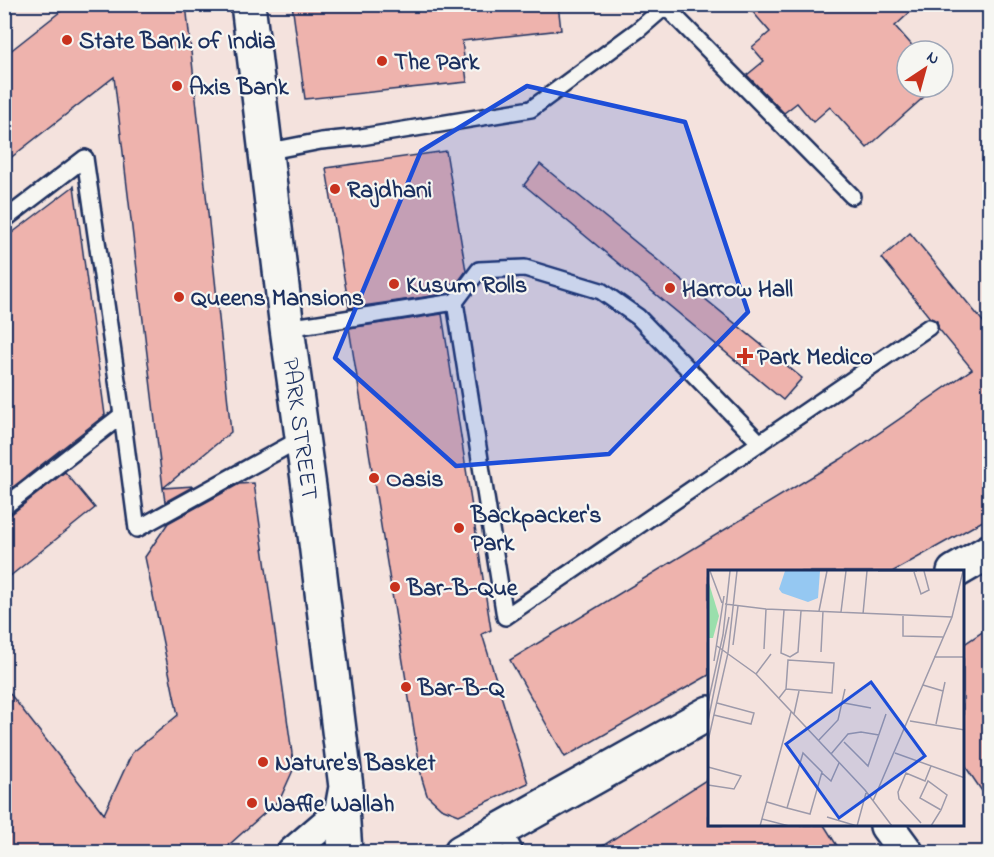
<svg xmlns="http://www.w3.org/2000/svg" width="994" height="857" font-family="'Indie Flower',sans-serif">
  <style>
    .building { fill: #eeb3ad; stroke: #1b2f5e; stroke-width: 1.5 }
    .lines { fill: none; stroke-linecap: round; stroke-linejoin: round }
    .service-casing { stroke: #1b2f5e; stroke-width: 20 }
    .minor-casing { stroke: #1b2f5e; stroke-width: 33 }
    .tertiary-casing { stroke: #1b2f5e; stroke-width: 38 }
    .secondary-casing { stroke: #1b2f5e; stroke-width: 38 }
    .service { stroke: #f6f6f2; stroke-width: 15 }
    .minor { stroke: #f6f6f2; stroke-width: 28 }
    .tertiary { stroke: #f6f6f2; stroke-width: 33 }
    .secondary { stroke: #f6f6f2; stroke-width: 33 }
    .marked { fill: #1d4ed8; fill-opacity: 0.2; stroke: #1d4ed8; stroke-width: 4.5; stroke-linejoin: round }
    .poi-dot { fill: #c8321e; stroke: #f6f6f2; stroke-width: 2 }
    .labels { text-anchor: middle; stroke-width: 4.5; stroke-linejoin: round; paint-order: stroke }
    .poi-label { font-size: 24px; font-weight: bold; fill: #1b2f5e; stroke: #f6f6f2; text-anchor: start }
    .street-label { font-size: 24px; fill: #1b2f5e; stroke: #f6f6f2 }
    .inset-road { fill: none; stroke: #9d9aaa; stroke-width: 1.5 }
    .view { fill: #1d4ed8; fill-opacity: 0.15; stroke: #1d4ed8; stroke-width: 3 }
    .inset-edge { fill: none; stroke: #1b2f5e; stroke-width: 3 }
  </style>
  <rect width="100%" height="100%" fill="#f4e2dd"/>
  <filter id="ink" filterUnits="userSpaceOnUse"><feTurbulence type="fractalNoise" baseFrequency=".0167" numOctaves="2"/><feDisplacementMap in="SourceGraphic" scale="12" xChannelSelector="R" yChannelSelector="G"/><feConvolveMatrix kernelMatrix="1 2 1 2 8 2 1 2 1" color-interpolation-filters="sRGB"/></filter>
  <g filter="url(#ink)">
    <path class="building" d="M 70,4 L 186,4 L 231,432 L 163,488 L 114,77 L 4,163 L 4,56 Z
      M 292,4 L 558,4 L 561,30 L 462,41 L 467,82 L 305,99 Z
      M 746,4 L 919,4 L 895,26 L 917,51 L 907,51 L 907,87 L 935,87 L 867,148 L 830,107 L 813,122 L 797,103 L 784,113 L 747,75 L 764,61 L 752,47 L 770,32 Z
      M 446,151 L 466,271 L 458,282 L 437,286 L 439,295 L 349,308 L 326,168 Z
      M 540,164 L 802,378 L 783,400 L 524,185 Z
      M 74,186 L 105,415 L 4,494 L 4,239 Z
      M 910,233 L 990,330 L 990,517 L 892,572 L 709,572 L 709,675 L 565,757 L 510,660 L 841,459 L 972,369 L 938,328 L 937,321 L 930,318 L 882,258 Z
      M 442,314 L 491,630 L 482,634 L 528,783 L 459,815 L 441,808 L 427,795 L 422,779 L 349,328 Z
      M 65,472 L 95,508 L 4,581 L 4,517 L 10,515 Z
      M 254,483 L 294,768 L 280,799 L 221,852 L 4,852 L 4,686 L 104,814 L 132,753 L 178,715 L 145,557 L 168,523 L 239,484 Z
      M 194,486 L 165,502 L 163,488 Z
      M 990,627 L 990,803 L 963,763 L 963,645 Z
      M 709,778 L 709,825 L 824,825 L 841,852 L 593,852 Z"/>
    <g class="lines">
      <g class="service-casing">
        <path id="service" d="M 666,7 L 852,196
          M 265,152 L 321,141 L 361,137 L 531,109 L 638,30 L 668,4
          M 4,220 L 85,158 L 122,415 L 4,507
          M 455,302 L 505,617 L 929,327
          M 287,328 L 455,302 L 479,270 L 525,268 L 601,291 L 638,317 L 760,443
          M 122,415 L 137,529 L 302,438
          M 503,829 L 515,852"/>
      </g>
      <g class="minor-casing">
        <path id="minor" d="M 292,852 L 342,809"/>
      </g>
      <g class="tertiary-casing">
        <path id="tertiary" d="M 887,826 L 906,852"/>
      </g>
      <g class="secondary-casing">
        <g id="secondary">
          <path id="s1" d="M 248,4 L 287,328 L 310,494 L 346,787 L 342,809 L 345,852"/>
          <path d="M 954,572 L 990,551"/>
          <path d="M 461,852 L 709,713"/>
        </g>
      </g>
      <use href="#service" class="service"/>
      <use href="#minor" class="minor"/>
      <use href="#tertiary" class="tertiary"/>
      <use href="#secondary" class="secondary"/>
    </g>
  </g>
  <path class="marked" d="M 527,86 L 685,122 L 748,312 L 609,454 L 456,466 L 335,358 L 421,151 Z"/>
  <g class="poi-dot">
    <circle cx="67" cy="40" r="6"/>
    <circle cx="382" cy="61" r="6"/>
    <circle cx="177" cy="86" r="6"/>
    <circle cx="335" cy="189" r="6"/>
    <circle cx="394" cy="284" r="6"/>
    <circle cx="670" cy="288" r="6"/>
    <circle cx="179" cy="297" r="6"/>
    <path d="M742 347h6v6h6v6h-6v6h-6v-6h-6v-6h6z"/>
    <circle cx="374" cy="478" r="6"/>
    <circle cx="459" cy="528" r="6"/>
    <circle cx="395" cy="587" r="6"/>
    <circle cx="406" cy="687" r="6"/>
    <circle cx="263" cy="762" r="6"/>
    <circle cx="252" cy="803" r="6"/>
  </g>
  <g class="labels">
    <g class="poi-label">
      <text x="79" y="48">State Bank of India</text>
      <text x="394" y="69">The Park</text>
      <text x="189" y="94">Axis Bank</text>
      <text x="347" y="197">Rajdhani</text>
      <text x="406" y="292">Kusum Rolls</text>
      <text x="682" y="296">Harrow Hall</text>
      <text x="191" y="305">Queens Mansions</text>
      <text x="757" y="364">Park Medico</text>
      <text x="386" y="486">Oasis</text>
      <text x="471" y="522">Backpacker's<tspan x="471" dy="28">Park</tspan></text>
      <text x="407" y="595">Bar-B-Que</text>
      <text x="418" y="695">Bar-B-Q</text>
      <text x="275" y="770">Nature's Basket</text>
      <text x="264" y="811">Waffle Wallah</text>
    </g>
    <g class="street-label">
      <text dy="8" stroke="none"><textPath href="#s1" startOffset="428">PARK STREET</textPath></text>
    </g>
  </g>
  <g transform="translate(708 570)">
    <rect width="256" height="256" fill="#f4e2dd"/>
    <path d="M 0,10 L 11,46 L 5,68 L 0,68 Z" fill="#9adfac"/>
    <path d="M 77,1 L 112,1 L 110,28 L 100,32 L 74,23 L 71,19 Z" fill="#95c8f2"/>
    <path class="inset-road" d="M 2,1 L 14,33M 170,1 L 209,1M 206,2 L 213,24 L 221,20 L 216,1M 17,34 L 58,39 L 244,47M 76,40 L 73,83 L 82,87 L 90,82 L 93,41M 111,41 L 119,1M 133,42 L 138,1M 155,44 L 159,1M 195,46 L 195,66 L 235,67M 25,75 L 30,36M 9,76 L 48,104 L 157,220 L 184,256M 56,79 L 58,39M 113,82 L 115,41M 226,87 L 257,87M 6,91 L 16,26M 48,104 L 63,84M 215,115 L 235,121M 71,128 L 78,119 L 124,123 L 126,93 L 80,90 L 78,119M 0,133 L 15,65 L 22,1M 136,133 L 163,138M 86,144 L 91,121M 6,145 L 43,154 L 46,143 L 9,133M 0,151 L 21,47M 202,151 L 257,160M 228,154 L 237,112M 0,171 L 20,83 L 29,1M 110,171 L 130,150 L 137,119M 136,172 L 160,196 L 178,144M 187,183 L 257,208M 123,184 L 140,164 L 153,162 L 171,165M 0,197 L 33,206 L 26,219 L 0,215M 114,203 L 123,211 L 131,193M 165,231 L 244,47 L 255,1M 59,232 L 79,238 L 102,244 L 114,202 L 95,183 L 79,238M 119,247 L 149,256M 54,249 L 81,256M 213,253 L 191,229 L 190,222 L 198,203 L 217,211 L 223,196M 52,256 L 83,142M 149,256 L 158,223M 223,256 L 233,240 L 239,225 L 220,211 L 212,228 L 233,240"/>
    <path class="view" d="M 163,112 L 217,186 L 131,248 L 78,174 Z"/>
    <rect width="256" height="256" class="inset-edge"/>
  </g>
  <rect width="994" height="857" fill="none" stroke="#f6f6f2" stroke-width="24"/>
  <rect x="12" y="12" width="970" height="833" fill="none" stroke="#1b2f5e" stroke-width="2" filter="url(#ink)"/>
  <g transform="translate(925 69) rotate(36)"><circle r="28" fill="#f6f6f2" stroke="#9ea6b7" stroke-width="1.5"/>
  <path d="M0-4.5L10 22L0 15L-10 22Z" fill="#c8321e"/>
  <text y="-9" font-size="16" font-weight="bold" text-anchor="middle" fill="#1b2f5e">N</text>
  </g>
</svg>
